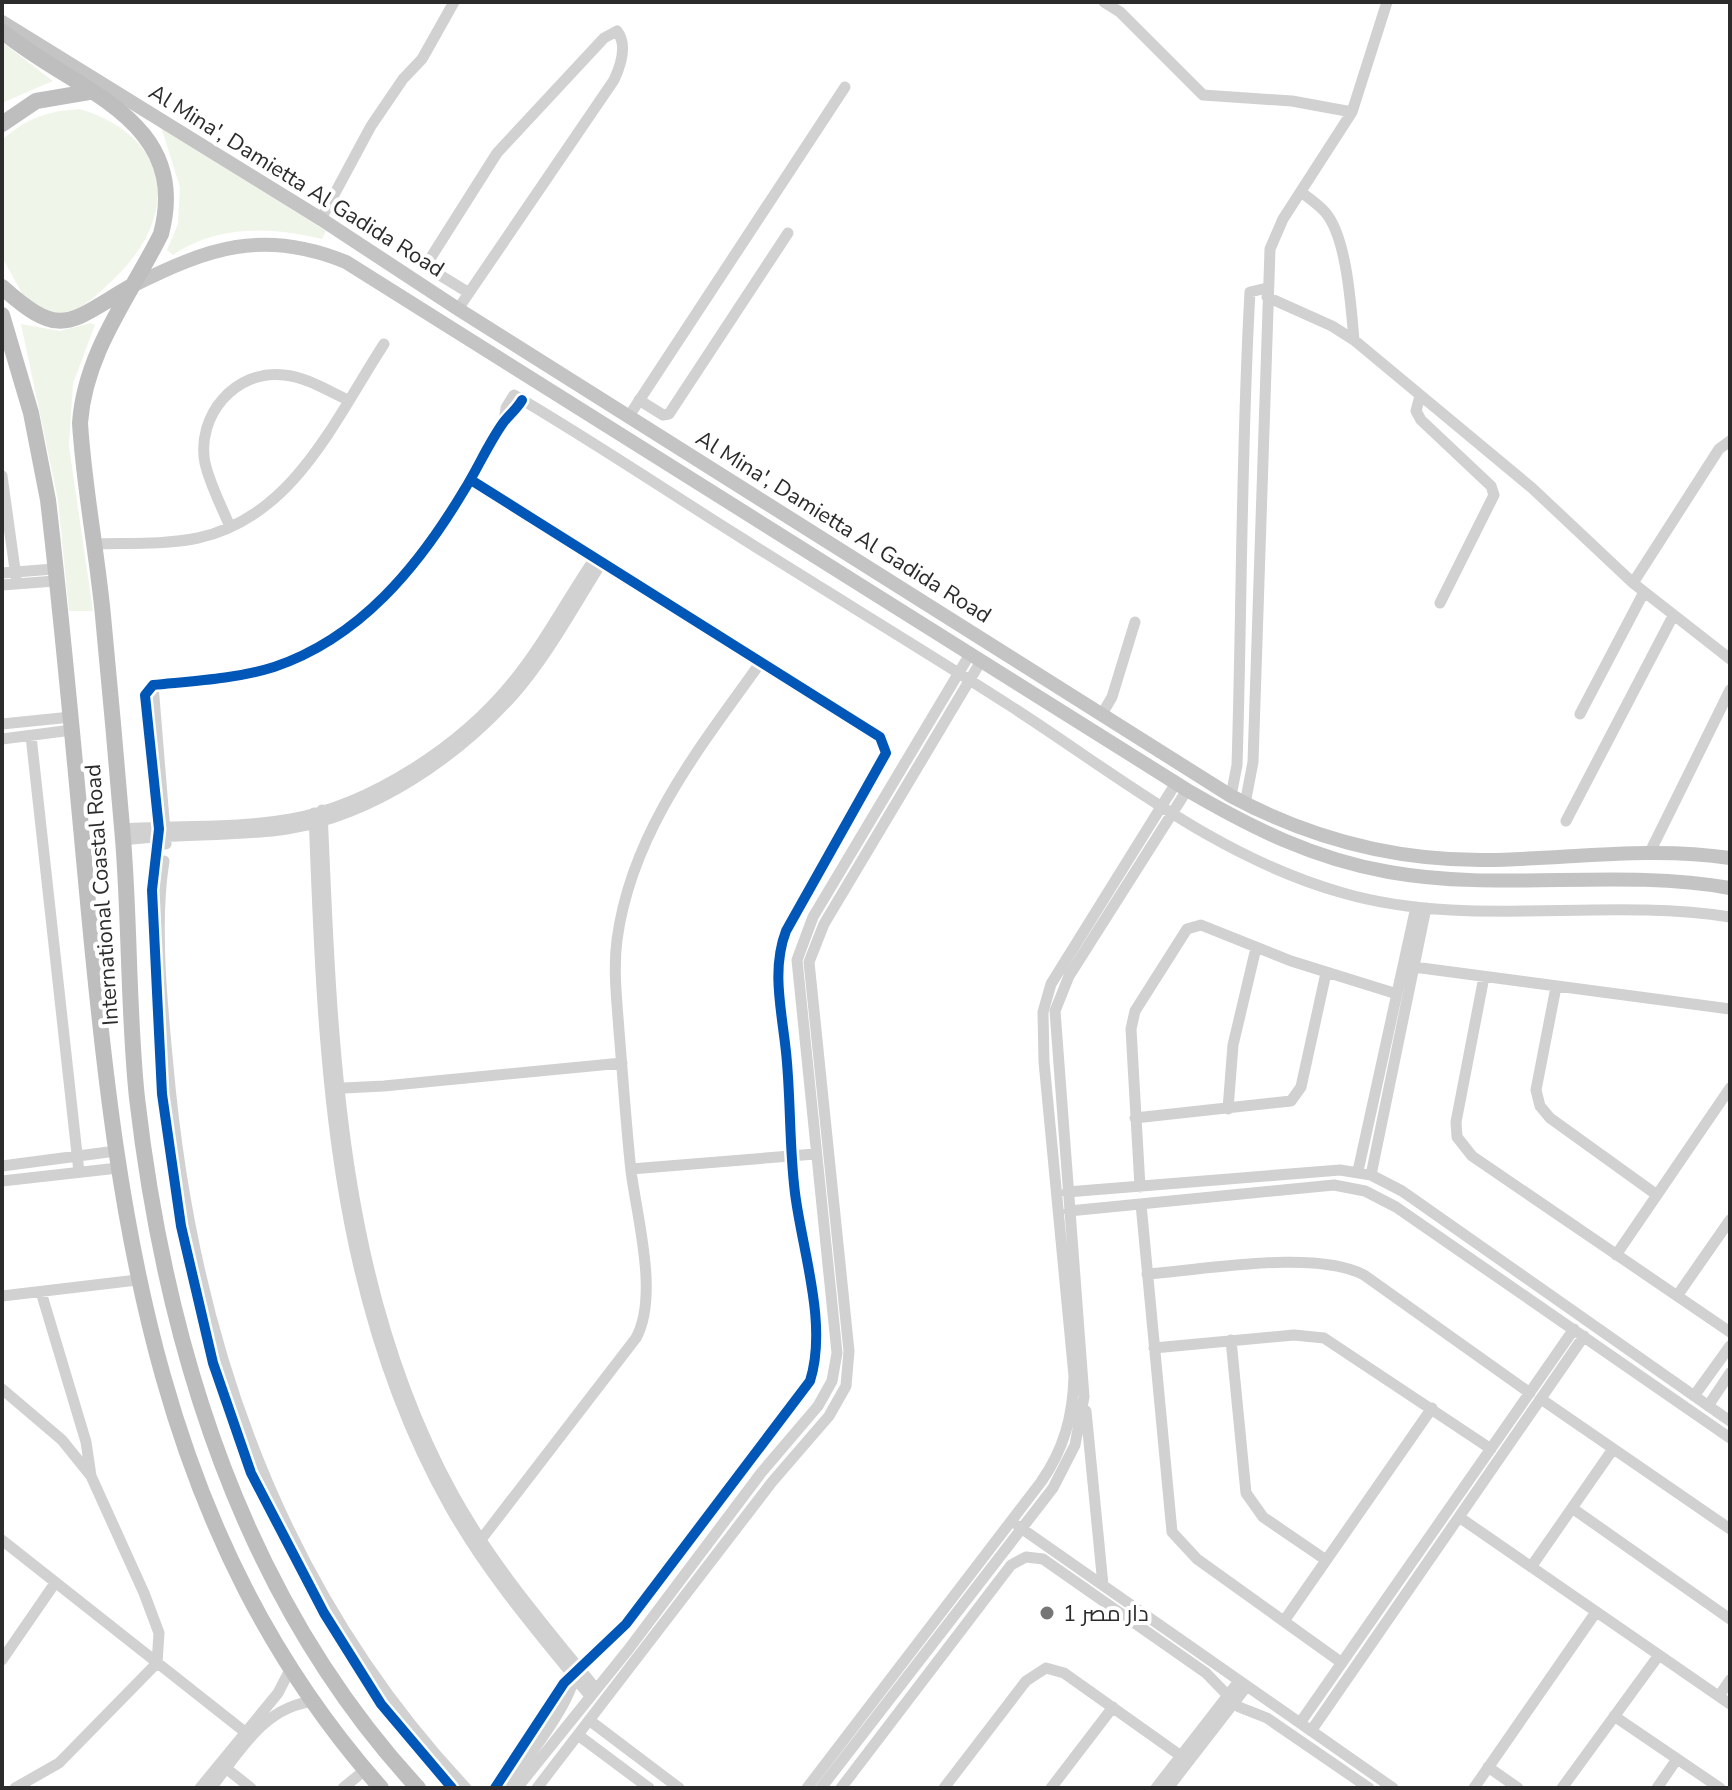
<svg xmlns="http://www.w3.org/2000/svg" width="1732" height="1790" font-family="'Nunito Sans',Cairo,sans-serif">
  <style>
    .green { fill: #f0f5ea }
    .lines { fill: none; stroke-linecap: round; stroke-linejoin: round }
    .minor { stroke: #d1d1d1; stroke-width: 11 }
    .major { stroke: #c4c4c4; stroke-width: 14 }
    .highway { stroke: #bebebe; stroke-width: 16 }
    .cycleway-casing { stroke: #fff; stroke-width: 15 }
    .cycleway { stroke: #0057b8; stroke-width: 10 }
    .poi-dot { fill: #767676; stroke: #fff; stroke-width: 3 }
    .labels { text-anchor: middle; stroke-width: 8; stroke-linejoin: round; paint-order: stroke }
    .street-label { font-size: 22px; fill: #2c2c2c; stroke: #fff }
    .poi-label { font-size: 22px; fill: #2c2c2c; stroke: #fff; text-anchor: start }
  </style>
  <rect width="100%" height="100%" fill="#fff"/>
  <path class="green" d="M 2,42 L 53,81 L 2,103 Z
    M 80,109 C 171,137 181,213 116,277 C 96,296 83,309 57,318 L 29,306 L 2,257 L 2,140 C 27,118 47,111 80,109 Z
    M 161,127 L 326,231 L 322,239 C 270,227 219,224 173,255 L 167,250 L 178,224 L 180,187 Z
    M 91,323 L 95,325 L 73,384 L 69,446 L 93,611 L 69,611 L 58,500 L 21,324 L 60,331 Z"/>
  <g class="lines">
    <path class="minor" d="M 1104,2 L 1120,12 L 1203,95 L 1292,101 L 1352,112
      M 1301,192 C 1309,198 1319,205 1325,212 C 1347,237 1351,307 1354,340
      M 321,219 L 371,126 L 403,79 L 422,59 L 454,2
      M 1267,297 L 1332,326 L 1354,340 L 1532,488 L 1633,583 L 1730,659
      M 458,309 L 614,80 C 621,65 628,45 617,31 L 604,38 L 497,153 L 428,262 L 430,269 L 469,293
      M 1420,396 L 1416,411 L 1421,420 L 1491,486 L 1494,495 L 1440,603
      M 639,400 L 663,415 L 669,414 L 788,233
      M 629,416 L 845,87
      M 504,422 L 506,408 L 514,395 C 591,440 665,490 740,537 C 830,594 922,649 1012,707 C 1119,776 1218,858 1343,893 C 1467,929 1602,897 1730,917
      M 2,476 L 17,584
      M 471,480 L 880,737 L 886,753 L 786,931 C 771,970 782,1012 786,1052 C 791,1099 789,1146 795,1193 C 802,1250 828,1324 810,1381 L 626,1624 L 564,1683 L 495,1788
      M 230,527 C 222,507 210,485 205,463 C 196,416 235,369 284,375 C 307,377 328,391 348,400
      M 94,544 C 128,543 164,545 198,538 C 294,517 335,419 384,344
      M 2,573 L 54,569
      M 1633,583 L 1719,449 L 1730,441
      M 2,585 L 55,581
      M 153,685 L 166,844
      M 1102,714 L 1112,697 L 1135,622
      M 1580,714 L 1644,592
      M 2,724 L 71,717
      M 31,736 L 79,1172
      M 2,739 L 72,730
      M 1231,796 L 1237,765 C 1242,607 1241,449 1250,292 L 1267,288
      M 1245,804 L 1253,762 L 1270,249 L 1283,219 L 1352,112 L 1387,2
      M 322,810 C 332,1044 338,1284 453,1494 C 492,1565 545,1626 596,1689
      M 314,813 C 323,1050 330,1295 450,1507 C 489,1576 540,1635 590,1696
      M 1566,821 L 1673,616
      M 122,829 C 178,825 235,829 291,819 C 371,805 460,746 511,684 C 543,646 567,599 595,558
      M 123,840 C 177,833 233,837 287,829 C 373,815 457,758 514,694 C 548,655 574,606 602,562
      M 1650,852 L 1730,690
      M 164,861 C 154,921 162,1005 168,1066 C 192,1336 278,1588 466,1788
      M 1414,967 L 1730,1009
      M 1484,977 L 1456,1122 L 1457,1137 L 1472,1156 L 1730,1332
      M 1556,987 L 1536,1090 L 1540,1106 L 1550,1118 L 1657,1195
      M 332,1085 L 344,1088 L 384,1086 L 622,1063
      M 1228,1109 L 1233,1045 L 1256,948
      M 1135,1118 L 1291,1101 L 1301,1087 L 1326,973
      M 2,1166 L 116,1151
      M 631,1169 L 815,1154
      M 1358,1171 L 1416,907
      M 1371,1175 L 1426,908
      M 2,1181 L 118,1168
      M 1140,1187 L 1131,1029 L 1135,1011 L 1187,929 L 1201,925 L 1291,961 L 1397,994
      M 1067,1192 L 1340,1170 L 1371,1175 L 1402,1191 L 1730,1421
      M 1141,1204 L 1172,1532 L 1197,1559 L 1342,1663
      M 1069,1211 L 1334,1185 L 1365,1191 L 1396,1207 L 1730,1438
      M 1616,1255 L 1730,1088
      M 1147,1274 C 1204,1270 1315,1249 1364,1275 L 1530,1393
      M 41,1292 L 86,1442 L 91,1476
      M 2,1296 L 137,1280
      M 1677,1296 L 1730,1220
      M 1231,1340 L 1246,1493 L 1263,1517 L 1326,1560
      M 1154,1348 L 1294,1335 L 1324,1338 L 1491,1449
      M 2,1389 L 62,1440 L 91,1476 L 144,1593 L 159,1633 L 157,1663 L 59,1763 L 15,1788
      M 1694,1396 L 1730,1346
      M 1541,1399 L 1730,1529
      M 1708,1406 L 1730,1373
      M 1086,1411 L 1103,1585
      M 1572,1508 L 1730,1619
      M 1459,1517 L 1730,1704
      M 1018,1526 L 1393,1788
      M 2,1540 L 245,1732
      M 477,1551 L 483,1537 L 636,1338 C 659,1296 637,1218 631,1171 C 626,1125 623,1078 619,1031 C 617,1001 613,970 617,940 C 631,833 700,747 761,662
      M 1531,1567 L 1613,1449
      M 1284,1621 L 1432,1408
      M 2,1660 L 55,1583
      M 1719,1696 L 1730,1680
      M 1614,1716 L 1720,1788
      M 589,1720 L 679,1788
      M 1300,1723 L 1574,1329
      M 1311,1731 L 1584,1336
      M 578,1735 L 649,1788
      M 1488,1767 L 1518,1788
      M 227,1769 L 251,1788
      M 200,1788 L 278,1693 L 292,1666
      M 211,1788 C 240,1751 264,1706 315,1701
      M 343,1788 L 365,1770
      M 452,1788 L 381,1704 L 324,1613 L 251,1473 L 213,1363 L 181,1226 L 162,1094 L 152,890 L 159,829 L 145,695 L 153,685 C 193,681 236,679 274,667 C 360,638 418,567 463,492 C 477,470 488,444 503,423 C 509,415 517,409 522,400
      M 505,1788 C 523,1764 571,1704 574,1676
      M 517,1788 L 628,1650 L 761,1473 L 818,1406 L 832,1381 L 837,1353 L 797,960 L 813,917 L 970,654
      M 537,1788 L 772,1482 L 829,1416 L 846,1386 L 849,1351 L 809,962 L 824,924 L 981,661
      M 807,1788 L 1041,1482 C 1064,1449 1073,1416 1074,1376 L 1044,1062 L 1043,1012 L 1051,984 L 1176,783
      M 821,1788 L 1053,1488 L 1075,1445 L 1084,1397 L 1055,1011 L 1069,976 L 1187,790
      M 841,1788 L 1011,1565 L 1026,1557 L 1043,1559 L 1206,1673 L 1239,1707 L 1267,1718 L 1369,1788
      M 944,1788 L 1026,1681 L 1046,1668 L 1064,1673 L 1181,1756
      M 1051,1788 L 1113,1707
      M 1156,1788 L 1239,1681
      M 1168,1788 L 1247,1686
      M 1474,1788 L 1596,1612
      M 1562,1788 L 1659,1655
      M 1657,1788 L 1677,1759"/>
    <path class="major" d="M 2,22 L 321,219 L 458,309 L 1231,796 C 1311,839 1396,861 1487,860 C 1568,859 1649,846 1730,858
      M 132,286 C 208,248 263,228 346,262 L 1187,790 C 1252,828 1314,859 1389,872 C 1501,892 1617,868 1730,888"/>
    <path class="highway" d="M 2,31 C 73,91 192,117 161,234 C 130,296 85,352 80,423 C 84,488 97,552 103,616 C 110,690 117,765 123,839 C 130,925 128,1012 137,1098 C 166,1348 244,1600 418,1788
      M 2,124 L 36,101 L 89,92
      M 2,287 C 62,341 69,322 132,286
      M 2,315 L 31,413 L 48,500 C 64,637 76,775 89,913 C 119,1232 159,1537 381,1788"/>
    <g class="cycleway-casing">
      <path id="cycleway" d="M 471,480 L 880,737 L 886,753 L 786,931 C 771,970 782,1012 786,1052 C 791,1099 789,1146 795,1193 C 802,1250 828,1324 810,1381 L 626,1624 L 564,1683 L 495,1788
        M 452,1788 L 381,1704 L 324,1613 L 251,1473 L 213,1363 L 181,1226 L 162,1094 L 152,890 L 159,829 L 145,695 L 153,685 C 193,681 236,679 274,667 C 360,638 418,567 463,492 C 477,470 488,444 503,423 C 509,415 517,409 522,400"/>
    </g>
    <use href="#cycleway" class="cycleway"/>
  </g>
  <circle class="poi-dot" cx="1047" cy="1613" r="8"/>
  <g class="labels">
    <g class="street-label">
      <text transform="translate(297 180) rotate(32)" y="8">Al Mina', Damietta Al Gadida Road</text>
      <text transform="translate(844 526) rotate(32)" y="8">Al Mina', Damietta Al Gadida Road</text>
      <text transform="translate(101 895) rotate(-94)" y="8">International Coastal Road</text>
    </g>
    <g class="poi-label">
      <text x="1063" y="1621">دار مصر 1</text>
    </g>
  </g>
  <rect width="1732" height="1790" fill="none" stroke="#2c2c2c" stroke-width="8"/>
</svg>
